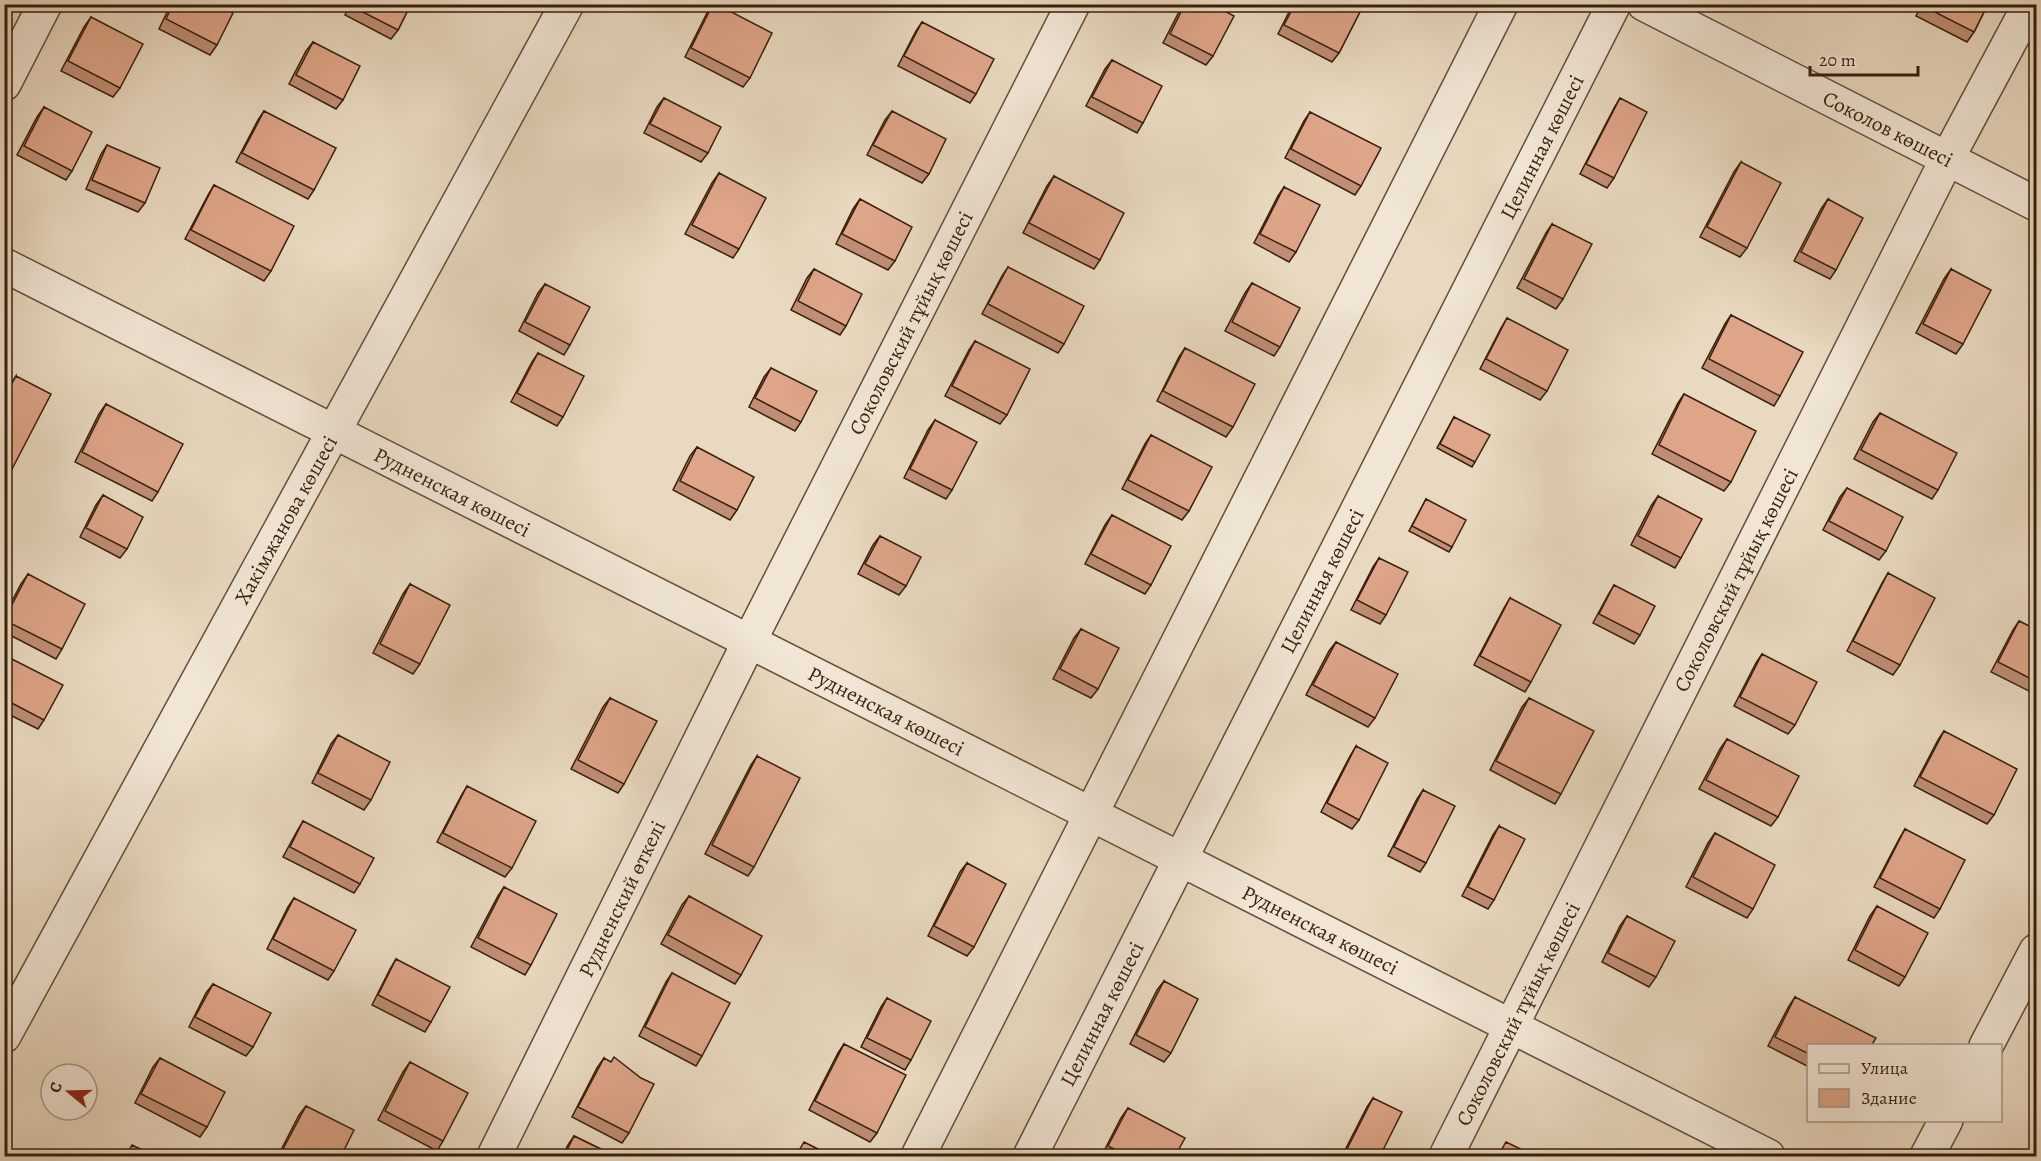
<svg xmlns="http://www.w3.org/2000/svg" width="2041" height="1161" font-family="Alegreya,serif">
  <style>
    .lines { fill: none; stroke-linecap: round; stroke-linejoin: round }
    .minor-casing { stroke: #644e38; stroke-width: 36 }
    .minor { stroke: #f1e6d6; stroke-width: 33 }
    .wall { fill: #bf8e75; stroke: #381f0b; stroke-width: 1.5 }
    .building { fill: #dea588; stroke: #381f0b; stroke-width: 1.5 }
    .labels { text-anchor: middle; stroke-width: 5; stroke-linejoin: round; paint-order: stroke }
    .street-label { font-size: 21px; fill: #381f0b; stroke: #f1e6d6 }
  </style>
  <rect width="100%" height="100%" fill="#e9d9c0"/>
  <filter id="stains"><feTurbulence type="fractalNoise" baseFrequency=".00333" numOctaves="4"/><feColorMatrix values="0 0 0 0 .2 0 0 0 0 .09 0 0 0 0 .02 0 0 0 .5 -.17"/></filter>
  <radialGradient id="worn" r=".72"><stop offset=".6" stop-color="#630" stop-opacity="0"/><stop offset="1" stop-color="#630" stop-opacity=".3"/></radialGradient>
  <g class="lines">
    <g class="minor-casing">
      <path id="minor" d="M 1644,4 L 2036,204
        M 4,84 L 45,4
        M 4,265 L 1768,1156
        M 4,1036 L 567,4
        M 1986,1046 L 2036,951
        M 494,1156 L 749,642 L 1073,4
        M 918,1156 L 1501,4
        M 1030,1156 L 1614,4
        M 1446,1156 L 1947,159 L 2030,4
        M 1927,1156 L 1946,1120"/>
    </g>
    <use href="#minor" class="minor"/>
  </g>
  <path class="wall" d="M 171,4 L 217,4 L 217,45 L 210,55 L 159,29 Z
    M 350,4 L 411,4 L 398,30 L 391,39 L 345,15 Z
    M 713,4 L 750,78 L 743,87 L 685,57 L 707,13 Z
    M 777,4 L 788,4 L 785,8 Z
    M 1183,4 L 1212,4 L 1213,56 L 1206,65 L 1163,43 Z
    M 1293,4 L 1364,4 L 1339,53 L 1332,62 L 1278,34 Z
    M 1922,4 L 1988,4 L 1974,32 L 1967,42 L 1916,16 Z
    M 91,17 L 120,88 L 113,97 L 61,71 L 84,27 Z
    M 922,22 L 976,94 L 970,103 L 898,66 L 916,31 Z
    M 313,42 L 343,100 L 336,109 L 289,84 L 306,51 Z
    M 1112,60 L 1143,123 L 1137,133 L 1086,106 L 1105,69 Z
    M 664,98 L 708,153 L 701,162 L 644,133 L 657,107 Z
    M 1620,98 L 1614,178 L 1607,188 L 1580,174 L 1614,108 Z
    M 44,107 L 72,171 L 66,180 L 17,155 L 37,117 Z
    M 264,111 L 314,190 L 308,199 L 236,162 L 258,120 Z
    M 892,111 L 929,174 L 922,183 L 867,155 L 885,120 Z
    M 1310,112 L 1361,186 L 1355,195 L 1285,158 L 1304,121 Z
    M 107,145 L 145,203 L 138,212 L 86,189 L 101,154 Z
    M 1741,162 L 1747,248 L 1740,257 L 1700,237 L 1734,172 Z
    M 719,173 L 739,249 L 733,258 L 685,234 L 712,183 Z
    M 1054,176 L 1100,260 L 1094,269 L 1023,233 L 1047,186 Z
    M 214,185 L 271,271 L 264,281 L 185,239 L 208,195 Z
    M 1284,187 L 1296,252 L 1289,262 L 1254,243 L 1278,196 Z
    M 860,199 L 895,261 L 888,270 L 836,244 L 853,209 Z
    M 1828,199 L 1836,270 L 1830,279 L 1794,261 L 1821,209 Z
    M 1552,224 L 1563,299 L 1556,309 L 1517,288 L 1546,233 Z
    M 1008,267 L 1064,344 L 1058,353 L 982,314 L 1002,276 Z
    M 814,269 L 846,326 L 840,335 L 791,310 L 807,278 Z
    M 1951,269 L 1963,344 L 1956,354 L 1916,333 L 1944,279 Z
    M 1252,283 L 1280,347 L 1274,356 L 1225,331 L 1245,293 Z
    M 545,284 L 570,345 L 564,355 L 519,331 L 538,293 Z
    M 1731,315 L 1780,396 L 1774,406 L 1702,368 L 1725,324 Z
    M 1507,318 L 1547,391 L 1540,400 L 1480,369 L 1501,328 Z
    M 975,341 L 1007,415 L 1000,424 L 945,396 L 969,350 Z
    M 1185,348 L 1233,427 L 1226,437 L 1157,401 L 1179,357 Z
    M 538,353 L 563,417 L 557,426 L 511,402 L 532,362 Z
    M 771,368 L 801,422 L 795,431 L 749,407 L 764,377 Z
    M 16,376 L 12,469 L 6,478 L 4,478 L 4,394 Z
    M 1684,394 L 1731,482 L 1724,491 L 1652,454 L 1678,403 Z
    M 106,404 L 158,492 L 152,501 L 75,462 L 99,414 Z
    M 1880,413 L 1938,490 L 1932,499 L 1854,459 L 1873,422 Z
    M 1454,417 L 1475,462 L 1472,467 L 1437,448 Z
    M 935,420 L 952,490 L 946,499 L 904,478 L 928,430 Z
    M 1151,435 L 1189,511 L 1182,520 L 1122,489 L 1145,444 Z
    M 697,447 L 737,510 L 730,520 L 673,490 L 690,456 Z
    M 1847,488 L 1886,551 L 1879,560 L 1823,530 L 1840,497 Z
    M 103,495 L 127,549 L 120,558 L 80,537 L 96,505 Z
    M 1658,496 L 1681,558 L 1675,568 L 1631,545 L 1651,506 Z
    M 1426,499 L 1452,547 L 1449,552 L 1409,531 Z
    M 1112,515 L 1151,585 L 1145,594 L 1085,564 L 1105,525 Z
    M 880,536 L 906,586 L 899,595 L 858,574 L 873,545 Z
    M 1379,558 L 1386,615 L 1380,624 L 1351,610 L 1373,567 Z
    M 1888,573 L 1900,665 L 1893,675 L 1847,651 L 1882,583 Z
    M 28,574 L 62,649 L 56,659 L 4,632 L 4,616 L 21,584 Z
    M 410,584 L 420,664 L 413,674 L 373,653 L 403,594 Z
    M 1614,585 L 1640,635 L 1634,644 L 1593,623 L 1608,595 Z
    M 1510,598 L 1531,682 L 1525,692 L 1474,665 L 1504,608 Z
    M 2019,621 L 2037,630 L 2037,695 L 1991,672 L 2013,630 Z
    M 1081,629 L 1098,689 L 1091,698 L 1053,679 L 1074,638 Z
    M 1336,642 L 1375,718 L 1368,727 L 1306,695 L 1329,651 Z
    M 1762,654 L 1795,725 L 1788,734 L 1734,706 L 1756,663 Z
    M 4,655 L 44,720 L 38,729 L 4,712 Z
    M 610,698 L 624,784 L 618,793 L 571,769 L 603,707 Z
    M 1529,698 L 1561,794 L 1555,804 L 1490,770 L 1522,707 Z
    M 1944,731 L 1994,815 L 1987,824 L 1914,786 L 1938,740 Z
    M 338,735 L 371,800 L 364,810 L 312,783 L 331,744 Z
    M 1727,739 L 1778,817 L 1771,826 L 1699,789 L 1720,749 Z
    M 1356,746 L 1359,820 L 1352,829 L 1321,812 L 1350,756 Z
    M 757,756 L 754,867 L 748,876 L 705,854 L 751,765 Z
    M 467,786 L 512,868 L 505,877 L 437,842 L 461,796 Z
    M 1423,790 L 1426,863 L 1420,872 L 1388,856 L 1417,799 Z
    M 303,821 L 360,884 L 354,893 L 283,857 L 297,831 Z
    M 1499,826 L 1494,900 L 1488,909 L 1462,896 L 1493,835 Z
    M 1905,829 L 1940,909 L 1934,918 L 1874,887 L 1899,839 Z
    M 1715,833 L 1753,909 L 1747,918 L 1686,887 L 1708,843 Z
    M 967,863 L 974,947 L 967,956 L 928,936 L 960,872 Z
    M 504,887 L 531,965 L 525,975 L 471,947 L 498,896 Z
    M 689,896 L 741,975 L 735,984 L 661,944 L 682,905 Z
    M 294,898 L 334,971 L 328,980 L 267,949 L 288,907 Z
    M 1877,906 L 1905,977 L 1899,986 L 1848,960 L 1870,916 Z
    M 1627,916 L 1656,977 L 1649,987 L 1602,962 L 1620,926 Z
    M 396,959 L 431,1022 L 425,1032 L 372,1005 L 390,969 Z
    M 672,973 L 702,1056 L 696,1066 L 639,1036 L 666,982 Z
    M 1164,981 L 1171,1053 L 1164,1062 L 1130,1044 L 1157,990 Z
    M 213,984 L 253,1047 L 246,1056 L 189,1027 L 206,993 Z
    M 1795,997 L 1809,1046 L 1809,1067 L 1768,1046 L 1789,1006 Z
    M 887,998 L 911,1060 L 905,1070 L 861,1047 L 881,1007 Z
    M 844,1044 L 877,1133 L 870,1142 L 809,1110 L 838,1053 Z
    M 160,1058 L 207,1127 L 200,1137 L 135,1103 L 153,1067 Z
    M 604,1058 L 629,1133 L 622,1143 L 572,1117 L 597,1068 Z
    M 410,1062 L 443,1141 L 437,1151 L 378,1120 L 403,1072 Z
    M 1373,1098 L 1380,1156 L 1342,1156 L 1367,1107 Z
    M 306,1106 L 341,1156 L 278,1156 L 299,1115 Z
    M 1128,1108 L 1175,1156 L 1104,1156 L 1102,1155 L 1121,1118 Z
    M 574,1136 L 615,1156 L 562,1156 L 568,1145 Z"/>
  <path class="building" d="M 173,4 L 217,4 L 233,13 L 217,45 L 166,19 Z
    M 352,4 L 411,4 L 398,30 L 351,6 Z
    M 713,4 L 716,4 L 772,33 L 750,78 L 691,48 Z
    M 1185,4 L 1212,4 L 1234,16 L 1213,56 L 1170,34 Z
    M 1295,4 L 1364,4 L 1339,53 L 1284,25 Z
    M 1924,4 L 1988,4 L 1974,32 L 1923,6 Z
    M 91,17 L 143,44 L 120,88 L 68,61 Z
    M 922,22 L 994,59 L 976,94 L 904,56 Z
    M 313,42 L 360,66 L 343,100 L 296,75 Z
    M 1112,60 L 1162,86 L 1143,123 L 1092,97 Z
    M 664,98 L 721,127 L 708,153 L 650,124 Z
    M 1620,98 L 1647,112 L 1614,178 L 1586,164 Z
    M 44,107 L 92,132 L 72,171 L 24,146 Z
    M 264,111 L 336,148 L 314,190 L 242,153 Z
    M 892,111 L 946,139 L 929,174 L 873,145 Z
    M 1310,112 L 1381,148 L 1361,186 L 1291,149 Z
    M 107,145 L 160,168 L 145,203 L 92,180 Z
    M 1741,162 L 1781,183 L 1747,248 L 1707,227 Z
    M 719,173 L 766,198 L 739,249 L 692,225 Z
    M 1054,176 L 1124,213 L 1100,260 L 1029,223 Z
    M 214,185 L 294,226 L 271,271 L 191,230 Z
    M 1284,187 L 1320,205 L 1296,252 L 1260,234 Z
    M 860,199 L 912,227 L 895,261 L 842,234 Z
    M 1828,199 L 1863,218 L 1836,270 L 1801,252 Z
    M 1552,224 L 1592,244 L 1563,299 L 1524,279 Z
    M 1008,267 L 1084,306 L 1064,344 L 988,304 Z
    M 814,269 L 862,294 L 846,326 L 798,301 Z
    M 1951,269 L 1991,290 L 1963,344 L 1923,324 Z
    M 1252,283 L 1300,308 L 1280,347 L 1232,322 Z
    M 545,284 L 590,307 L 570,345 L 525,322 Z
    M 1731,315 L 1803,352 L 1780,396 L 1709,359 Z
    M 1507,318 L 1568,350 L 1547,391 L 1486,359 Z
    M 975,341 L 1030,369 L 1007,415 L 952,386 Z
    M 1185,348 L 1255,384 L 1233,427 L 1163,391 Z
    M 538,353 L 584,376 L 563,417 L 517,393 Z
    M 771,368 L 817,391 L 801,422 L 755,398 Z
    M 16,376 L 51,394 L 12,469 L 4,465 L 4,398 Z
    M 1684,394 L 1756,431 L 1731,482 L 1659,445 Z
    M 106,404 L 183,444 L 158,492 L 82,452 Z
    M 1880,413 L 1957,453 L 1938,490 L 1861,450 Z
    M 1454,417 L 1490,435 L 1475,462 L 1440,444 Z
    M 935,420 L 977,442 L 952,490 L 910,469 Z
    M 1151,435 L 1212,467 L 1189,511 L 1128,480 Z
    M 697,447 L 754,477 L 737,510 L 680,481 Z
    M 1847,488 L 1903,517 L 1886,551 L 1829,521 Z
    M 103,495 L 143,517 L 127,549 L 86,528 Z
    M 1658,496 L 1702,519 L 1681,558 L 1638,536 Z
    M 1426,499 L 1466,520 L 1452,547 L 1412,526 Z
    M 1112,515 L 1171,546 L 1151,585 L 1091,554 Z
    M 880,536 L 921,557 L 906,586 L 865,564 Z
    M 1379,558 L 1408,572 L 1386,615 L 1357,600 Z
    M 1888,573 L 1935,598 L 1900,665 L 1853,641 Z
    M 28,574 L 85,604 L 62,649 L 4,620 Z
    M 410,584 L 450,605 L 420,664 L 380,644 Z
    M 1614,585 L 1655,606 L 1640,635 L 1599,614 Z
    M 1510,598 L 1561,625 L 1531,682 L 1480,656 Z
    M 2019,621 L 2037,630 L 2037,682 L 1998,662 Z
    M 1081,629 L 1119,648 L 1098,689 L 1060,669 Z
    M 1336,642 L 1398,674 L 1375,718 L 1313,685 Z
    M 1762,654 L 1817,682 L 1795,725 L 1740,697 Z
    M 4,655 L 63,685 L 44,720 L 4,699 Z
    M 610,698 L 657,721 L 624,784 L 578,760 Z
    M 1529,698 L 1594,731 L 1561,794 L 1496,761 Z
    M 1944,731 L 2017,769 L 1994,815 L 1920,777 Z
    M 338,735 L 390,762 L 371,800 L 318,773 Z
    M 1727,739 L 1799,776 L 1778,817 L 1706,780 Z
    M 1356,746 L 1388,763 L 1359,820 L 1327,803 Z
    M 757,756 L 800,778 L 754,867 L 712,845 Z
    M 4,762 L 8,763 L 4,770 Z
    M 467,786 L 536,821 L 512,868 L 443,833 Z
    M 1423,790 L 1455,806 L 1426,863 L 1394,847 Z
    M 303,821 L 374,858 L 360,884 L 290,847 Z
    M 1499,826 L 1525,839 L 1494,900 L 1468,887 Z
    M 1905,829 L 1965,860 L 1940,909 L 1880,878 Z
    M 1715,833 L 1775,865 L 1753,909 L 1693,877 Z
    M 967,863 L 1006,884 L 974,947 L 934,926 Z
    M 504,887 L 557,914 L 531,965 L 478,938 Z
    M 689,896 L 762,936 L 741,975 L 668,935 Z
    M 294,898 L 356,930 L 334,971 L 273,939 Z
    M 1877,906 L 1928,933 L 1905,977 L 1855,950 Z
    M 1627,916 L 1675,941 L 1656,977 L 1608,953 Z
    M 396,959 L 450,987 L 431,1022 L 378,995 Z
    M 672,973 L 730,1003 L 702,1056 L 645,1027 Z
    M 1164,981 L 1198,999 L 1171,1053 L 1136,1035 Z
    M 213,984 L 271,1013 L 253,1047 L 195,1017 Z
    M 1795,997 L 1876,1038 L 1871,1046 L 1809,1046 L 1809,1054 L 1775,1037 Z
    M 887,998 L 931,1021 L 911,1060 L 867,1038 Z
    M 844,1044 L 906,1075 L 877,1133 L 815,1101 Z
    M 614,1057 L 641,1078 L 654,1084 L 629,1133 L 578,1107 L 604,1058 L 611,1062 Z
    M 160,1058 L 225,1092 L 207,1127 L 141,1094 Z
    M 410,1062 L 468,1093 L 443,1141 L 385,1111 Z
    M 1373,1098 L 1402,1112 L 1380,1156 L 1356,1156 L 1346,1151 Z
    M 306,1106 L 354,1130 L 341,1156 L 297,1156 L 283,1149 Z
    M 1128,1108 L 1185,1138 L 1175,1156 L 1128,1156 L 1108,1146 Z
    M 574,1136 L 615,1156 L 564,1156 Z
    M 804,1142 L 832,1156 L 796,1156 Z
    M 1506,1142 L 1535,1156 L 1498,1156 Z
    M 132,1145 L 155,1156 L 126,1156 Z"/>
  <g class="labels">
    <g class="street-label">
      <text transform="translate(1888 129) rotate(27)" y="7">Соколов көшесі</text>
      <text transform="translate(1542 147) rotate(-63)" y="7">Целинная көшесі</text>
      <text transform="translate(911 323) rotate(-63)" y="7">Соколовский тұйық көшесі</text>
      <text transform="translate(452 492) rotate(27)" y="7">Рудненская көшесі</text>
      <text transform="translate(286 520) rotate(-61)" y="7">Хакімжанова көшесі</text>
      <text transform="translate(1736 580) rotate(-63)" y="7">Соколовский тұйық көшесі</text>
      <text transform="translate(1322 581) rotate(-63)" y="7">Целинная көшесі</text>
      <text transform="translate(886 711) rotate(27)" y="7">Рудненская көшесі</text>
      <text transform="translate(622 899) rotate(-64)" y="7">Рудненский өткелі</text>
      <text transform="translate(1320 930) rotate(27)" y="7">Рудненская көшесі</text>
      <text transform="translate(1102 1014) rotate(-63)" y="7">Целинная көшесі</text>
      <text transform="translate(1518 1014) rotate(-63)" y="7">Соколовский тұйық көшесі</text>
    </g>
  </g>
  <rect width="2041" height="1161" fill="none" stroke="#e9d9c0" stroke-width="24"/>
  <rect x="6" y="6" width="2029" height="1149" fill="none" stroke="#381f0b" stroke-width="3"/>
  <rect x="12" y="12" width="2017" height="1137" fill="none" stroke="#381f0b" stroke-width="1.5"/>
  <rect x="1807" y="1044" width="195" height="78" fill="#f1e6d6" stroke="#a79685" stroke-width="1.5"/>
  <rect x="1819" y="1064" width="30" height="9" fill="#f1e6d6" stroke="#a79685" stroke-width="1.5"/>
  <text x="1861" y="1074" font-size="18" fill="#381f0b">Улица</text>
  <rect x="1819" y="1089" width="30" height="18" fill="#dea588" stroke="#a79685" stroke-width="1.5"/>
  <text x="1861" y="1104" font-size="18" fill="#381f0b">Здание</text>
  <g transform="translate(69 1092) rotate(289)"><circle r="28" fill="#f1e6d6" stroke="#a79685" stroke-width="1.5"/>
  <path d="M0-4.5L10 22L0 15L-10 22Z" fill="#8f2418"/>
  <text y="-9" font-size="16" font-weight="bold" text-anchor="middle" fill="#381f0b">С</text>
  </g>
  <path d="M1810 66v9h108v-9" fill="none" stroke="#381f0b" stroke-width="3"/>
  <text x="1819" y="66" font-size="18" fill="#381f0b" stroke="#f1e6d6" stroke-width="4.5" paint-order="stroke">20 m</text>
  <rect width="100%" height="100%" filter="url(#stains)"/>
  <rect width="100%" height="100%" fill="url(#worn)"/>
</svg>
